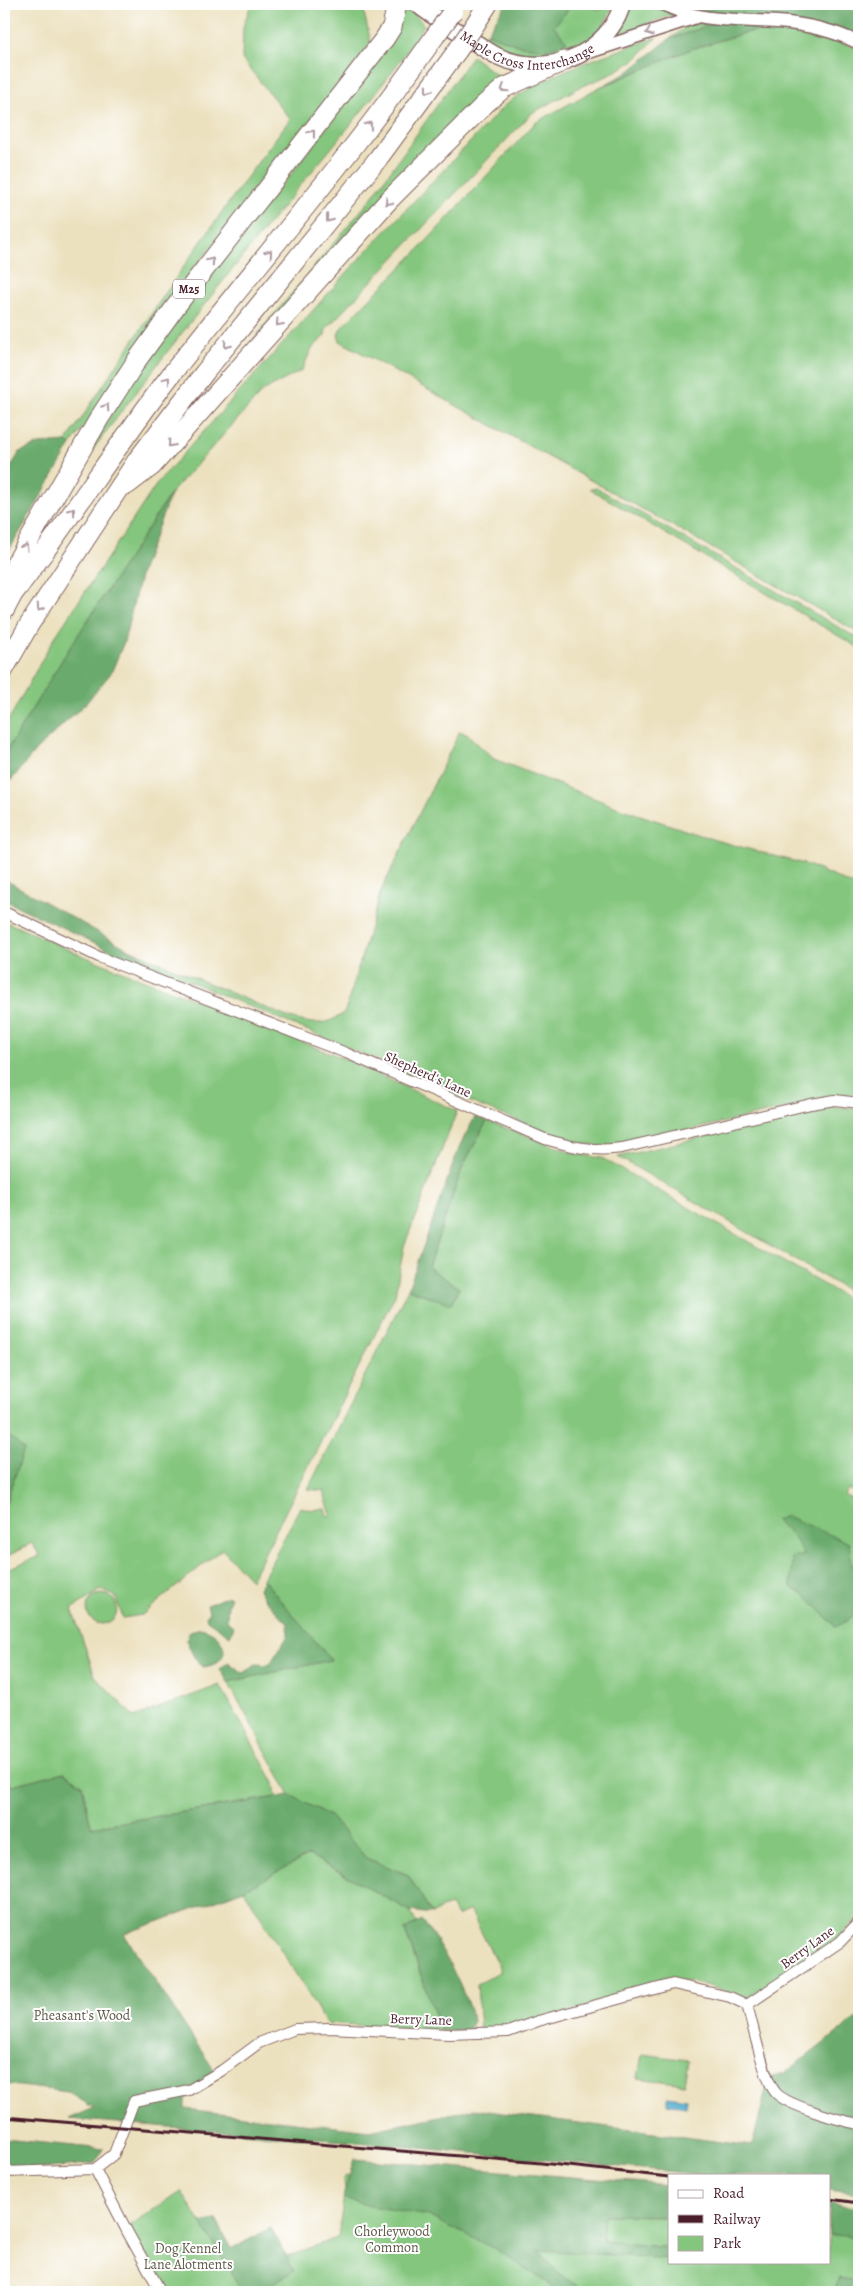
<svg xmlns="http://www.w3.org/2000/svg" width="863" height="2296" font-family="Alegreya,serif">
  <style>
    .green { fill: #84c67e; stroke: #677254 }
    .forest { fill: #6bab6d; stroke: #5a654c }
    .water { fill: #4faccd; stroke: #4c667c }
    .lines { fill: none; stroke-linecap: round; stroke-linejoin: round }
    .minor-casing { stroke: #83635f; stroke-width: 12 }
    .tertiary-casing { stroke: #83635f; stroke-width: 15 }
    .primary-casing { stroke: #83635f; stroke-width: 19 }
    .motorway-casing { stroke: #83635f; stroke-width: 21 }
    .minor { stroke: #fff; stroke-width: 10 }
    .tertiary { stroke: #fff; stroke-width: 12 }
    .primary { stroke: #fff; stroke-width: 16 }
    .motorway { stroke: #fff; stroke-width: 19 }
    .rail { stroke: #4a1f2b; stroke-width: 3 }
    .motorway-bridge-casing { stroke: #83635f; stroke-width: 21; stroke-linecap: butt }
    .motorway-bridge { stroke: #fff; stroke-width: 19 }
    .oneway { stroke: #ae9aa0 }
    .labels { text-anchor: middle; stroke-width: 4; stroke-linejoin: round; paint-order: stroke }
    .shield { fill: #fff; stroke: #80626b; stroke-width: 1 }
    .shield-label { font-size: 12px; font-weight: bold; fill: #4a1f2b }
    .street-label { font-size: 14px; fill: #4a1f2b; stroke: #fff }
    .park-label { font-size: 14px; fill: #5e5948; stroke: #fff }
  </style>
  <rect width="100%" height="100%" fill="#fff"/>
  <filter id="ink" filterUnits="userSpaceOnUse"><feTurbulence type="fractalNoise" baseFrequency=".02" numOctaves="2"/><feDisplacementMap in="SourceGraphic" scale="10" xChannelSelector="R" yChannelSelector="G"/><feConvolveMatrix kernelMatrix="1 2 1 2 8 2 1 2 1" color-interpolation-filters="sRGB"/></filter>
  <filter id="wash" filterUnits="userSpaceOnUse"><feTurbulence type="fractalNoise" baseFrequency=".0096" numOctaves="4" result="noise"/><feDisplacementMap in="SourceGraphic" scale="20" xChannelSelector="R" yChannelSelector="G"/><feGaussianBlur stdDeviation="1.12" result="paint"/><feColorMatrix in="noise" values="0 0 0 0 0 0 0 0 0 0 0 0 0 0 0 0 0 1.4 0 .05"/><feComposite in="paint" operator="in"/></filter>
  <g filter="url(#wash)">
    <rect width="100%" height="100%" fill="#ece1bf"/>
    <path class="green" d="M 251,4 L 362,4 L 371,43 L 173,296 L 71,445 L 66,442 C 138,332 211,224 290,119 L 242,59 L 243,27 Z
      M 406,4 L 424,25 C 383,90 333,145 285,204 C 216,289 148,375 83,463 L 125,391 L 218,263 L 295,169 L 355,90 Z
      M 573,4 L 581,4 L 601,10 L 603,4 L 613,4 C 603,42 559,65 521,57 C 508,55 494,46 482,41 L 487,33 L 520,46 L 554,26 Z
      M 629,4 L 650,4 L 674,14 L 612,37 Z
      M 717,22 L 668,40 L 689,25 Z
      M 779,27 L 821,35 L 859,49 L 859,633 L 691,536 L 340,341 L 338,335 L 341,328 L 423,245 L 535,123 L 596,89 L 691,49 L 745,33 Z
      M 657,37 L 635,60 L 607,76 L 580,87 L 532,113 L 326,329 L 325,335 L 312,349 L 301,371 L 263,391 L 171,493 L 67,652 L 4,755 L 4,728 L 17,705 L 53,640 L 158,482 L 362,256 L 506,104 C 550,71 607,55 657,37 Z
      M 472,56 L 495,74 L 500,76 L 517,70 L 523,72 L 251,342 L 370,200 Z
      M 597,488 L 859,639 L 859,648 L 590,489 Z
      M 460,731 L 468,735 L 494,759 L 619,808 L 715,840 L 808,865 L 859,888 L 859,1089 L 857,1093 L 630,1143 L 600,1146 L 572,1142 L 480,1106 L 342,1045 L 172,974 L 122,946 L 287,1017 C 311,1024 324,1028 345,1012 L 381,891 Z
      M 4,921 L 81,955 L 343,1058 L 457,1111 L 404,1246 L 395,1295 L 251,1580 L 222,1549 L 142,1615 L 123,1618 L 115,1596 L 101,1590 L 72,1609 L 95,1676 L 134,1717 L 220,1685 L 274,1783 L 276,1797 L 91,1827 L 82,1784 L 64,1772 L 4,1787 L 4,1570 L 40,1556 L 32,1543 L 4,1558 Z
      M 831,1107 L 859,1108 L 859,1297 L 618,1157 Z
      M 487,1121 L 576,1154 L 602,1158 L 859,1305 L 859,1495 L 848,1489 L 844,1495 L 859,1503 L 859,1916 L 838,1939 L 746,1999 C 722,1990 698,1980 672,1981 C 649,1981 629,1993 606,2000 C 567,2013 521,2030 480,2030 L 477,1984 L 501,1971 L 470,1910 L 457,1916 L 451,1905 L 441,1908 L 432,1914 L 408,1875 L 366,1858 L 330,1816 L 290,1795 L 228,1682 L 331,1660 L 263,1579 L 300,1507 L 313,1510 L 325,1508 L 327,1516 L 331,1515 L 325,1496 L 325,1491 L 308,1489 L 408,1289 L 451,1304 L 459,1289 L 428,1267 L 463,1166 Z
      M87 1609a15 15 0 1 1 30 0a15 15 0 1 1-30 0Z
      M 309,1855 L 410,1911 L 417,1924 L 405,1931 L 441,2031 L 326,2023 L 244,1890 Z
      M 642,2054 L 688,2060 L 684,2084 L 638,2078 Z
      M 375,2163 L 479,2238 L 669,2252 L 669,2262 L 829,2262 L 829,2227 L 859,2228 L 859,2292 L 167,2292 L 128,2227 L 181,2191 L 201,2223 L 216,2220 L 232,2249 L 271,2228 L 287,2257 L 338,2237 L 345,2188 L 343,2178 Z
      M 604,2215 L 669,2216 L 669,2248 L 602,2241 Z"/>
    <path class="forest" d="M 506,4 L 573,4 L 554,26 L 567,42 L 548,49 L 520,46 L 487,33 Z
      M 684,4 L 859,4 L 859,38 L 708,13 Z
      M 717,22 L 779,27 L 745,33 L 691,49 L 596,89 L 627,73 L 668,40 Z
      M 66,442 L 71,445 L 4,559 L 4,478 L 20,452 L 39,444 Z
      M 171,493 L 141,572 L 124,642 L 111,673 L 86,703 L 36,750 L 4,789 L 4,755 L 67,652 Z
      M 4,879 L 172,974 L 129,959 L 4,900 Z
      M 475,1117 L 487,1121 L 463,1166 L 428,1267 L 459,1288 L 451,1304 L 408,1289 L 460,1145 Z
      M 4,1431 L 24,1450 L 4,1508 Z
      M 787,1516 L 849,1543 L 853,1570 L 859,1575 C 859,1604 863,1614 836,1627 L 806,1596 L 791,1587 L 792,1558 L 804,1555 L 794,1537 L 775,1520 Z
      M 263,1579 L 331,1660 L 228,1682 L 220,1669 L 228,1662 L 243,1673 L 256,1664 L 269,1665 L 288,1636 L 288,1624 C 278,1612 265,1603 259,1589 Z
      M 228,1596 L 231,1597 L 228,1604 L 227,1621 L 234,1627 L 230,1636 L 207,1620 L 206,1616 L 209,1612 L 207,1605 Z
      M 199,1628 C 225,1631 237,1663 203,1667 L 194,1657 L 186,1640 L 189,1633 Z
      M 64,1772 L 82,1784 L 91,1827 L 290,1795 L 330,1816 L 366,1858 L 408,1875 L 432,1914 L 410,1911 L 309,1855 L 244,1890 L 124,1934 L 214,2070 L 212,2083 L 185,2099 L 185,2109 L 370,2131 L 473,2109 L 752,2146 L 769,2078 L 784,2074 L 859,2016 L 859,2194 L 829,2190 L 829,2175 L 706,2175 L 357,2142 L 69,2119 L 94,2108 L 68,2092 L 4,2084 L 4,1787 Z
      M 422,1920 C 440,1942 467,1994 473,2021 L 468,2030 L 441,2031 L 405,1930 Z
      M 4,2139 L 104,2149 L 95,2163 L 4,2173 Z
      M 354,2159 L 669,2185 L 669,2216 L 604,2215 L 602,2241 L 669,2248 L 669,2259 L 538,2250 L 560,2275 L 587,2292 L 562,2292 L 495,2249 L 428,2216 L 370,2206 L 343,2198 Z
      M 829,2203 L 859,2208 L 859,2241 L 847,2236 L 829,2235 Z
      M 216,2220 L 232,2249 L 271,2228 L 294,2271 C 280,2279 256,2296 240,2288 L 201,2223 Z
      M 840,2278 L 859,2283 L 859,2292 L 833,2292 Z"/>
    <path class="water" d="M 668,2096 L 687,2099 L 686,2107 L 667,2104 Z"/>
  </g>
  <g filter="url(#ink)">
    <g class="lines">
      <g class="minor-casing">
        <path id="minor" d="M 4,912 L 101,958 L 346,1053 L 545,1139 C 572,1147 594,1152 622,1148 L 811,1104 L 835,1100 L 859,1103
          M 747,2005 C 753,2025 764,2080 776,2093 C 788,2106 842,2121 859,2124
          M 95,2169 L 128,2233 L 161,2292
          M 4,2172 L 95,2169 L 114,2154 L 134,2101 L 189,2090 L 221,2071 L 259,2043 L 295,2029 L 330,2028 L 448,2034 L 508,2032 L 538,2021 L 673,1984 L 730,1997 L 747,2005 L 840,1942 L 859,1922"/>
      </g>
      <g class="tertiary-casing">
        <path id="tertiary" d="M 663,4 C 700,23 737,19 777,22 C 804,24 835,31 859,43
          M 589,52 L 696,17"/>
      </g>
      <g class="primary-casing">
        <g id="primary">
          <path id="s1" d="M 417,4 C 432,16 448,25 465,36 C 475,42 486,50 497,56 C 526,70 563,67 589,49 C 604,39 618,22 622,4"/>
        </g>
      </g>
      <g class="motorway-casing">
        <path id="motorway" d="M 474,26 L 488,4
          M 127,485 L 152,466 L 389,200 L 486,103 L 504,88 L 564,61
          M 13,594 L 16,563 L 100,417 L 137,360 L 176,306 L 385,38 L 392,27 L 397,4
          M 4,611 L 13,594 C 68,523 115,447 170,376 C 258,263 353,154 435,36
          M 4,669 L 29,625 L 138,459 L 205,372 L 377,160 L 457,51"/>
      </g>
      <use href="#minor" class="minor"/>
      <use href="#tertiary" class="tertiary"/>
      <use href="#primary" class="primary"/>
      <use href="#motorway" class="motorway"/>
      <path class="rail" d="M 4,2117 L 541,2163 L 669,2177
        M 829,2199 L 859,2203"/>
      <g class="motorway-bridge-casing">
        <path id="motorway-bridge" d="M 435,36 L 453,11
          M 457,51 L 474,26"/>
      </g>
      <use href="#motorway-bridge" class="motorway-bridge"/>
    </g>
    <defs><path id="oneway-chevron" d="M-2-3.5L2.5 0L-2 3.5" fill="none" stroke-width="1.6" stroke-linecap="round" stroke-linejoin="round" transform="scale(1.25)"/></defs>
    <g class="oneway">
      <use href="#oneway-chevron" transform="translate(649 32) rotate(160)"/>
      <use href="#oneway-chevron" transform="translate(504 89) rotate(147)"/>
      <use href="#oneway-chevron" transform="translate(428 90) rotate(125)"/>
      <use href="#oneway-chevron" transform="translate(369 125) rotate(-52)"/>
      <use href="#oneway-chevron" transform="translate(312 133) rotate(-53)"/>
      <use href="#oneway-chevron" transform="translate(388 202) rotate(132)"/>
      <use href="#oneway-chevron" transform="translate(329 219) rotate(129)"/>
      <use href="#oneway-chevron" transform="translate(269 253) rotate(-51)"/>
      <use href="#oneway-chevron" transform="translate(211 261) rotate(-52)"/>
      <use href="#oneway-chevron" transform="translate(279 323) rotate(132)"/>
      <use href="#oneway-chevron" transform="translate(227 345) rotate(129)"/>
      <use href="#oneway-chevron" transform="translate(167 380) rotate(-53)"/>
      <use href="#oneway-chevron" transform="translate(106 407) rotate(-57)"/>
      <use href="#oneway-chevron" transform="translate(171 444) rotate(132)"/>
      <use href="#oneway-chevron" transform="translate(72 511) rotate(-55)"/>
      <use href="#oneway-chevron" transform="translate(25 547) rotate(-61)"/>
      <use href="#oneway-chevron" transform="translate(40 608) rotate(123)"/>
    </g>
  </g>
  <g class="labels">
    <rect class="shield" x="173" y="279.5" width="32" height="19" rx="4"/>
    <g class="shield-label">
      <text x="189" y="293">M25</text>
    </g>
    <g class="street-label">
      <text dy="5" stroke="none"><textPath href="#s1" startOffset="125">Maple Cross Interchange</textPath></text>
      <text transform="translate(428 1074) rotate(24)" y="5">Shepherd's Lane</text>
      <text transform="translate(807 1947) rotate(-36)" y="5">Berry Lane</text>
      <text transform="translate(421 2019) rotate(2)" y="5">Berry Lane</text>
    </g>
    <g class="park-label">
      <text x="82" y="2020">Pheasant's Wood</text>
      <text x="392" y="2236">Chorleywood<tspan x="392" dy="16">Common</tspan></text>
      <text x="188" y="2253">Dog Kennel<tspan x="188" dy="16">Lane Alotments</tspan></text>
    </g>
  </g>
  <rect width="863" height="2296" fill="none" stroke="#fff" stroke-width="20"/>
  <rect x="668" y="2174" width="162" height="90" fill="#ffffff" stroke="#b7a5aa"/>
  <rect x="678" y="2190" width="25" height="8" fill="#ffffff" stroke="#b7a5aa"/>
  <text x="713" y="2198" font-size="15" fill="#4a1f2b">Road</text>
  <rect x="678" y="2215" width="25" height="8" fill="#4a1f2b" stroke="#b7a5aa"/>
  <text x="713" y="2224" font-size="15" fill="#4a1f2b">Railway</text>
  <rect x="678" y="2236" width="25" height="15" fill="#84c67e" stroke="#b7a5aa"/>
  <text x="713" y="2248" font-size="15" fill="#4a1f2b">Park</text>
</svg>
